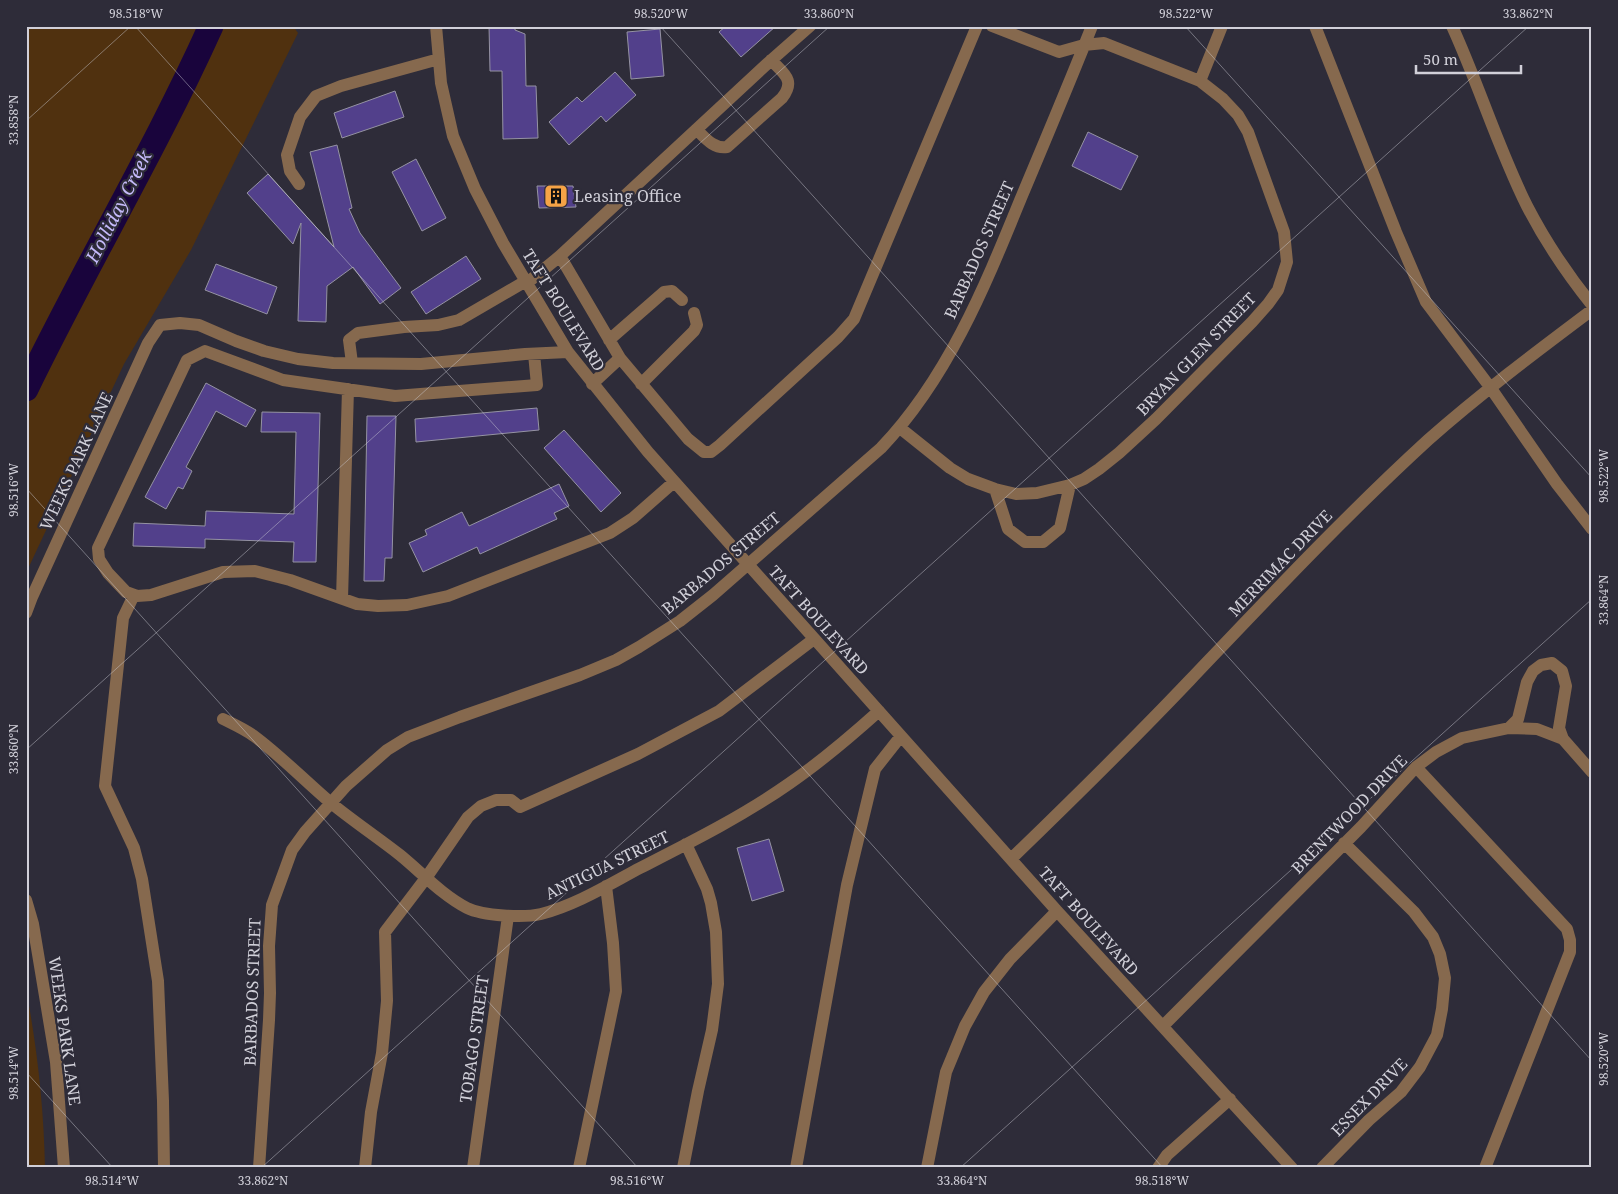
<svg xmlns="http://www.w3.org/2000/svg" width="1618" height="1194" font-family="'Noto Serif',serif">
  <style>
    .green { fill: #50310f }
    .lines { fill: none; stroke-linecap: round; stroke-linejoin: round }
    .river { stroke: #19043c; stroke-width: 25 }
    .building { fill: #52408b; stroke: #9593a3 }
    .minor { stroke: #86694e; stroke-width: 12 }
    .ticks { fill: none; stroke: #d1d0d9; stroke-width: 1; stroke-opacity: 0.45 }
    .labels { text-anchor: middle; stroke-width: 4.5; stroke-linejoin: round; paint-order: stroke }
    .poi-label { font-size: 16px; fill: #d1d0d9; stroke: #2e2c39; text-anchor: start }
    .street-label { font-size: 16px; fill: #d1d0d9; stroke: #2e2c39 }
    .water-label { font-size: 18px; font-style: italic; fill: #c5bafa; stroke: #2e2c39 }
    .neatline { fill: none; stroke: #d1d0d9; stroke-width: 2 }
    .ticks-label { font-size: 12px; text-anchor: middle; fill: #d1d0d9 }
  </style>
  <rect width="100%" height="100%" fill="#2e2c39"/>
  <path class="green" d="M 26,26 L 293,26 L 298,33 L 191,250 L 124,364 L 26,573 Z
    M 26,989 C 37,1047 44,1108 45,1168 L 26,1168 Z"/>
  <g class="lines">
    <path class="river" d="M 26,389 C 85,267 155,150 211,26"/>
  </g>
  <path class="building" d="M 489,26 L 515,26 L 515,30 L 525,34 L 526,86 L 536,86 L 538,138 L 503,139 L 502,71 L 490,71 Z
    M 726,26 L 776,26 L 741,57 L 719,32 Z
    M 660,29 L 664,76 L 631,79 L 627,32 Z
    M 615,72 L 636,95 L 606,122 L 601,116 L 569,145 L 549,122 L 577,97 L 582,102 Z
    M 395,91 L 404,117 L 342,138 L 334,113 Z
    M 1088,132 L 1138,156 L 1121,190 L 1072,166 Z
    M 337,145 L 352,208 L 349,209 L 360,233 L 401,288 L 380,304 L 353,267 L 327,286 L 326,322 L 298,321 L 301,223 L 293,244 L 247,193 L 268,174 L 334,247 L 310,152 Z
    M 416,159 L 446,218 L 422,231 L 392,172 Z
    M 537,186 L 573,186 L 576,207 L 539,208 Z
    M 466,256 L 481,279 L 426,314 L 411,292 Z
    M 216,264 L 277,287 L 267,314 L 205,290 Z
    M 206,383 L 256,410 L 246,427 L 216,411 L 186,467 L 192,471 L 183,489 L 178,487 L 166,509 L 145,497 Z
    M 537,408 L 539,430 L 416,442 L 415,419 Z
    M 262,412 L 320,413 L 316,562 L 293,562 L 294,542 L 205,539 L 205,548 L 133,546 L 134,523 L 205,526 L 206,511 L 294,514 L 296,432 L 261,432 Z
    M 367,416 L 396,416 L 392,558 L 385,558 L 384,581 L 364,581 Z
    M 564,430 L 621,493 L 601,512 L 544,448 Z
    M 559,484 L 569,506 L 554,513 L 557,519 L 480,554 L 477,547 L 423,572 L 409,543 L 427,535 L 425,530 L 462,512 L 469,526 Z
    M 769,839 L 784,891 L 752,901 L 737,848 Z"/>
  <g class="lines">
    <path class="minor" d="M 436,26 L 441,83 L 453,136 L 475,189 L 503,243 L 568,352 L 648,452 L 1057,911 L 1292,1168
      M 1315,26 L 1396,232 L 1426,302 L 1490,387 L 1557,484 L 1592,529
      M 1452,26 C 1479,85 1498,148 1527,206 C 1545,241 1568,275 1592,305
      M 1200,81 L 1222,26
      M 697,130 C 706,139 714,149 727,147 L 782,98 C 796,80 784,74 771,60
      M 299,184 L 290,171 L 287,155 L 300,117 L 316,96 L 341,86 L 439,59
      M 560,256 L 620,358 L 688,439 L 704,452 L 711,452 L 720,445 L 838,337 L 854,319 L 977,26
      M 527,283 L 560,256 L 768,63 L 810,26
      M 609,340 L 664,292 L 672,291 L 682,300
      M 534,354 L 537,385 L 395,396 L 283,380 L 205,351 L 187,360 L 98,548 L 99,559 L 108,573 L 126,592 L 137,596 L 151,595 L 223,572 L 255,571 L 290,580 L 357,604 L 378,606 L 407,605 L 448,596 L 610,533 L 633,518 L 674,482
      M 352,363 L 349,340 L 358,333 L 404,327 L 438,325 L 459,320 L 526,281
      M 592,384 L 620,358
      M 641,384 L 694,331 L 697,325 L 694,313
      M 900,428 L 950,468 L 968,479 L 995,489 L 1016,494 L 1037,493 L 1070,485 L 1084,479 L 1099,469 L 1119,453 L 1156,419 L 1252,322 L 1268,304 L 1278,290 L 1287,262 L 1284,232 L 1248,132 L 1238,115 L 1223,99 L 1200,81 L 1104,43 L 1084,45 L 1059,52 L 992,26
      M 995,489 L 1008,529 L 1025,542 L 1043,542 L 1060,528 L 1070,485
      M 134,595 L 123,618 L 105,786 L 134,848 L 142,879 L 158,981 L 163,1101 L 164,1168
      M 342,599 L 348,389
      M 26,613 L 32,597 L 148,343 L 160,325 L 180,323 L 199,325 L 236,341 L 264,351 L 298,359 L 333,363 L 421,364 L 525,354 L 568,352
      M 223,719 C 233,724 244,729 254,736 C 281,756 305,781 331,803 C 353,821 377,837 400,855 C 422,873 442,895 467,908 C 483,916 524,918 541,914 C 576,905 608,885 640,868 C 691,842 743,816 790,783 C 822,761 850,737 879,711
      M 1509,728 L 1518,719 L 1527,682 L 1533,671 L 1541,665 L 1552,663 L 1562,671 L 1566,686 L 1559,728 L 1563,739
      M 1416,767 L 1567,929 L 1570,940 L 1570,952 L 1485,1168
      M 1011,859 C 1072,800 1132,741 1190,680 C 1268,598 1345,516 1428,440 C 1480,394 1536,352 1592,310
      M 26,900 L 33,924 L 56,1062 L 64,1168
      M 1163,1026 L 1361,827 L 1416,767 L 1436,752 L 1462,738 L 1509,728 L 1537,729 L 1563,739 L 1592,772
      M 259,1168 L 269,1020 L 270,993 L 269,946 L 272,905 L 292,850 L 305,832 L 346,786 L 387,750 L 408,737 L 460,717 L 580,675 L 616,660 L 639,647 L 680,621 L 713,595 L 881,448 C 948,378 985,286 1021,198 C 1045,141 1069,84 1092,26
      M 365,1168 L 371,1112 L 382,1053 L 387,1001 L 385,932 L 426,878 L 468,817 L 481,806 L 496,800 L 511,800 L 520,807 L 638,754 L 719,711 L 814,639
      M 473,1168 L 508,916
      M 579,1168 L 616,991 L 613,943 L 606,886
      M 683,1168 L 698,1091 L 712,1030 L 718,984 L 716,932 L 711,903 L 707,889 L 686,844
      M 796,1168 L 847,885 L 875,769 L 901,736
      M 927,1168 L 946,1072 L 965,1026 L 984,992 L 1010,959 L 1057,911
      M 1158,1168 L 1167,1155 L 1230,1099
      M 1322,1168 L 1369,1120 L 1401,1092 L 1420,1067 L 1437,1035 L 1442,1009 L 1445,978 L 1440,954 L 1433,937 L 1414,912 L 1344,843"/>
  </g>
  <path class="ticks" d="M 135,26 L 1163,1168M 660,26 L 1592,1061M 1185,26 L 1592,478M 26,121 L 131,26M 26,488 L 638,1168M 26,750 L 830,26M 26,1072 L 113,1168M 261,1168 L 1529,26M 960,1168 L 1592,599"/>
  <defs>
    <g id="building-square" transform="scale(1.25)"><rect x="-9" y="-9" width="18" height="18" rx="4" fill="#f5a346" stroke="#2e2c39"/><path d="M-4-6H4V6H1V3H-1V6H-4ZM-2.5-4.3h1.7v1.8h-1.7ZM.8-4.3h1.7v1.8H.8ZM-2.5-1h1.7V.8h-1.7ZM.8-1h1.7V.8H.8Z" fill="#111"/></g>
  </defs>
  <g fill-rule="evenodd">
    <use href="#building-square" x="556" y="196"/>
  </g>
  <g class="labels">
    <g class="poi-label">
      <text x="574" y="202">Leasing Office</text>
    </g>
    <g class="street-label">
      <text transform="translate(979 250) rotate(-66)" y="6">BARBADOS STREET</text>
      <text transform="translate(564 310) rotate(58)" y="6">TAFT BOULEVARD</text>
      <text transform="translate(1196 354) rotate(-46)" y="6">BRYAN GLEN STREET</text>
      <text transform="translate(76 461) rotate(-65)" y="6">WEEKS PARK LANE</text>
      <text transform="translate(721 563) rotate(-40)" y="6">BARBADOS STREET</text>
      <text transform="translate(1280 563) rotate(-46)" y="6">MERRIMAC DRIVE</text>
      <text transform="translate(819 620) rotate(48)" y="6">TAFT BOULEVARD</text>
      <text transform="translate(1349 814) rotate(-46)" y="6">BRENTWOOD DRIVE</text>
      <text transform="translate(607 865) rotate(-26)" y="6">ANTIGUA STREET</text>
      <text transform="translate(1089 921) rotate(48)" y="6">TAFT BOULEVARD</text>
      <text transform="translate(252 992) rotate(-88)" y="6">BARBADOS STREET</text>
      <text transform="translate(65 1031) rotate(82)" y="6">WEEKS PARK LANE</text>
      <text transform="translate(474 1039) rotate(-82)" y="6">TOBAGO STREET</text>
      <text transform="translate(1369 1097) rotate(-46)" y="6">ESSEX DRIVE</text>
    </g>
    <g class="water-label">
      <text transform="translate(119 207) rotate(-63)" y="6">Holliday Creek</text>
    </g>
  </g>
  <rect width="1618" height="1194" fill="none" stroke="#2e2c39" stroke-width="55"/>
  <path d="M1416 65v8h105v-8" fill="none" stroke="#d1d0d9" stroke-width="2.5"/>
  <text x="1423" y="65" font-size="15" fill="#d1d0d9" stroke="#2e2c39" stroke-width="4" paint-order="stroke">50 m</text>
  <rect x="28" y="28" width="1562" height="1138" class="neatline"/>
  <g class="ticks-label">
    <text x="136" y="18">98.518°W</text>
    <text x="661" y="18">98.520°W</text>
    <text x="829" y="18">33.860°N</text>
    <text x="1186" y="18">98.522°W</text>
    <text x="1528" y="18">33.862°N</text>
    <text transform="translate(14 120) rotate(-90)" y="4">33.858°N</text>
    <text transform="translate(1604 476) rotate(-90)" y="4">98.522°W</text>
    <text transform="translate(14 490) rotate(-90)" y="4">98.516°W</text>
    <text transform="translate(1604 600) rotate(-90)" y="4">33.864°N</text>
    <text transform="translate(14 749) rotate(-90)" y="4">33.860°N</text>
    <text transform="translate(1604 1059) rotate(-90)" y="4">98.520°W</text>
    <text transform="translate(14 1073) rotate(-90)" y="4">98.514°W</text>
    <text x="112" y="1185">98.514°W</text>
    <text x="263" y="1185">33.862°N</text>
    <text x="637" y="1185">98.516°W</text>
    <text x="962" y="1185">33.864°N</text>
    <text x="1162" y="1185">98.518°W</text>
  </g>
</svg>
